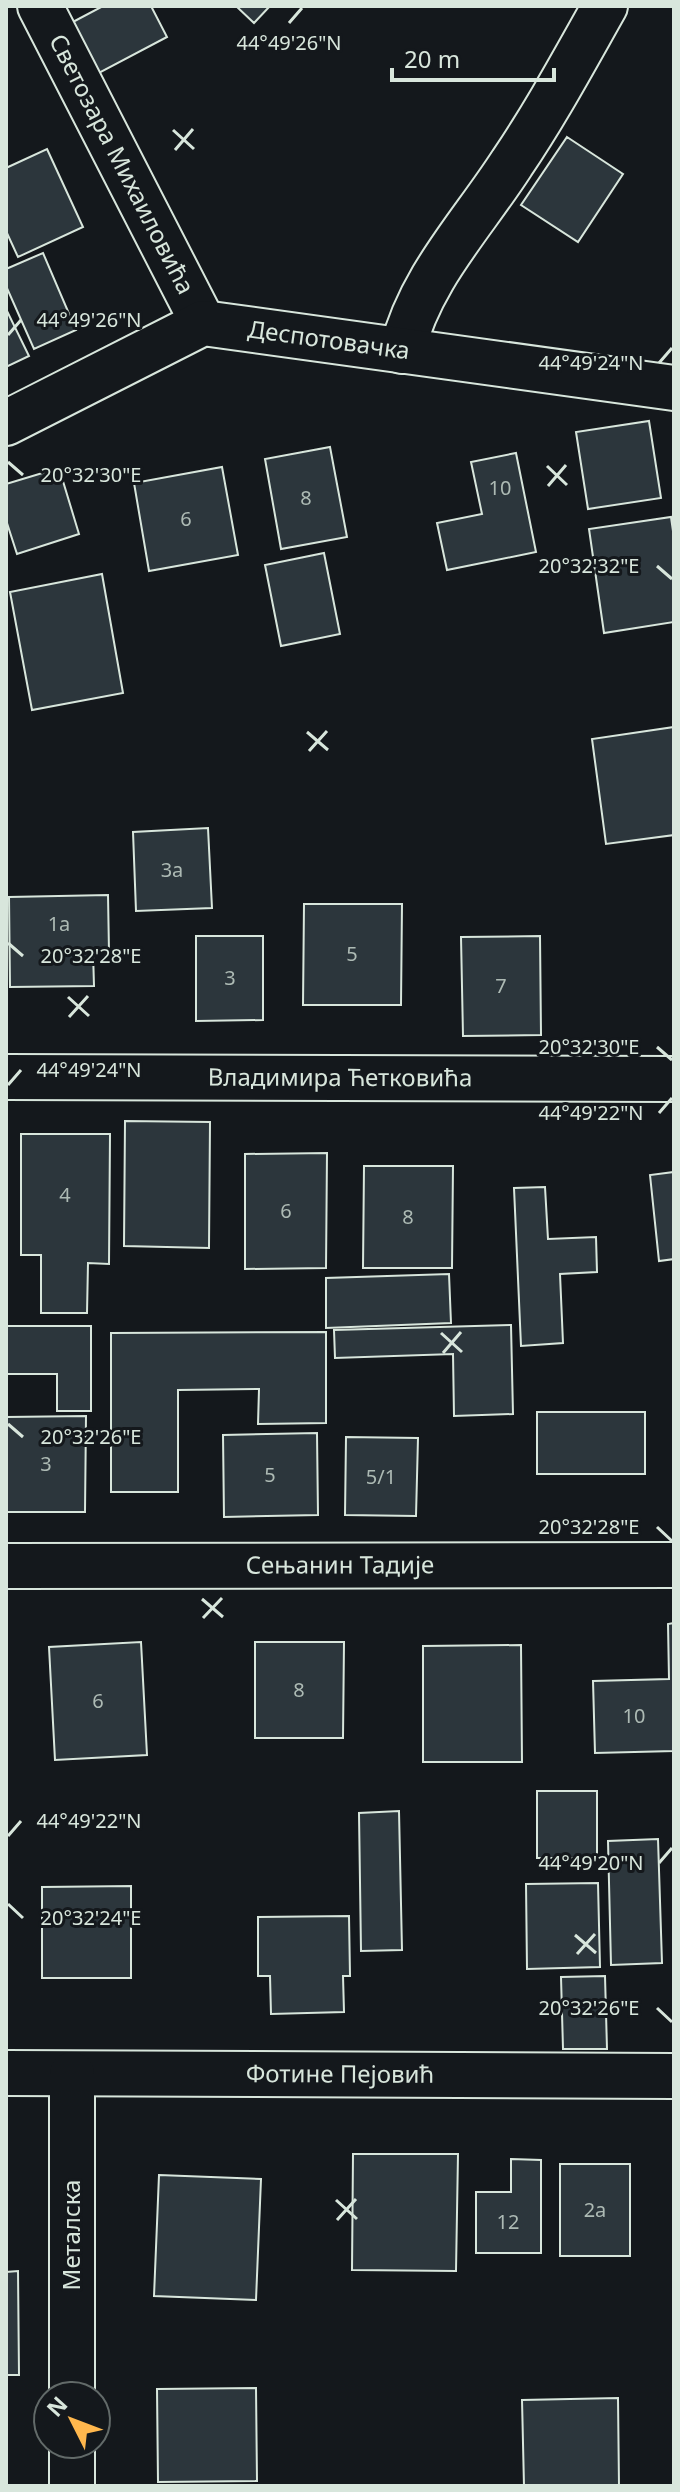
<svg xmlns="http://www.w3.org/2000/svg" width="680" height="2492" font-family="'Noto Sans',sans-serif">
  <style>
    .building { fill: #2c363c; stroke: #d8e6dc; stroke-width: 2 }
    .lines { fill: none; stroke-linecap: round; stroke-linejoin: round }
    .minor-casing { stroke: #d8e6dc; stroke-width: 48 }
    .minor { stroke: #14181c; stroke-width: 44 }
    .ticks { fill: none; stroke: #d8e6dc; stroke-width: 3 }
    .labels { text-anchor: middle; stroke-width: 6; stroke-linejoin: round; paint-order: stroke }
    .number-label { font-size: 20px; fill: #adbab4 }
    .street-label { font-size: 24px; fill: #d8e6dc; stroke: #14181c }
    .ticks-label { font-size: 20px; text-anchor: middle; fill: #d8e6dc; stroke: #14181c; stroke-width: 6; stroke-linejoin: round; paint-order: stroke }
  </style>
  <rect width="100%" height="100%" fill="#14181c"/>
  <path class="building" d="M 103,6 L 151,6 L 167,37 L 97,74 L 69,24 Z
    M 236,6 L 270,6 L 254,23 Z
    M 567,137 L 623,174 L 578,242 L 521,205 Z
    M 47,149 L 83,227 L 18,257 L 6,231 L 6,168 Z
    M 43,253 L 76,330 L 34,349 L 6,286 L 6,269 Z
    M 6,309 L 29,356 L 6,367 Z
    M 649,421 L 661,498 L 588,509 L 576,432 Z
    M 330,447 L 347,537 L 281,549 L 265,459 Z
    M 516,453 L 536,552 L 447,570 L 437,523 L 482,514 L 471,462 Z
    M 222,467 L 238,555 L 149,571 L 134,483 Z
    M 59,468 L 79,534 L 17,554 L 6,520 L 6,484 Z
    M 671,517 L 674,538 L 674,622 L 604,633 L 589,529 Z
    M 324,553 L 340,634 L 281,646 L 265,565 Z
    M 102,574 L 123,693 L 32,710 L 10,592 Z
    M 674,727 L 674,835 L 606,844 L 592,739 Z
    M 208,828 L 212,908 L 136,911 L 133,832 Z
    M 108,895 L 109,952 L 93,952 L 94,986 L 10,987 L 9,897 Z
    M 304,904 L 402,904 L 401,1005 L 303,1005 Z
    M 196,936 L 263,936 L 263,1020 L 196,1021 Z
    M 540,936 L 541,1035 L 463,1036 L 461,937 Z
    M 125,1121 L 210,1122 L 209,1248 L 124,1246 Z
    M 21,1134 L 110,1134 L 109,1264 L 88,1263 L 87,1313 L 41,1313 L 41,1255 L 21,1255 Z
    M 327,1153 L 326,1268 L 245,1269 L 245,1154 Z
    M 364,1166 L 453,1166 L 452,1268 L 363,1268 Z
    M 674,1172 L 674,1259 L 659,1261 L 650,1175 Z
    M 545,1187 L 548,1239 L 596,1237 L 597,1272 L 560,1274 L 563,1343 L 521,1346 L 514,1188 Z
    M 449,1274 L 451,1323 L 326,1328 L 326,1278 Z
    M 511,1325 L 513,1414 L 454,1416 L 453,1354 L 335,1358 L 334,1330 Z
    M 6,1326 L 91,1326 L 91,1411 L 57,1411 L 57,1374 L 6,1374 Z
    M 326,1332 L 326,1423 L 258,1424 L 259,1389 L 178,1390 L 178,1492 L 111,1492 L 111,1333 Z
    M 537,1412 L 645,1412 L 645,1474 L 537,1474 Z
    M 86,1416 L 85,1512 L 6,1512 L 6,1417 Z
    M 317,1433 L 318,1515 L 224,1517 L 223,1435 Z
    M 346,1437 L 418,1438 L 416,1516 L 345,1515 Z
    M 674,1623 L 674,1751 L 595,1753 L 593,1681 L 669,1679 L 668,1624 Z
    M 141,1642 L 147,1755 L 55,1760 L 49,1647 Z
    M 255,1642 L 344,1642 L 343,1738 L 255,1738 Z
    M 521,1645 L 522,1762 L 423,1762 L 423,1646 Z
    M 537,1791 L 597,1791 L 597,1858 L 537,1858 Z
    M 399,1811 L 402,1950 L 361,1951 L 359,1813 Z
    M 658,1839 L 662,1963 L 611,1965 L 608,1841 Z
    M 598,1883 L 600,1967 L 527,1969 L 526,1884 Z
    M 131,1886 L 131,1978 L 42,1978 L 42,1887 Z
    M 349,1916 L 350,1976 L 343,1976 L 344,2012 L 271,2014 L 270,1976 L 258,1976 L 258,1917 Z
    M 605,1976 L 607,2049 L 563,2049 L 561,1977 Z
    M 353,2154 L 458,2154 L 456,2271 L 352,2270 Z
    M 511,2159 L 541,2160 L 541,2253 L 476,2253 L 476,2192 L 511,2192 Z
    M 560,2164 L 630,2164 L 630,2256 L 560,2256 Z
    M 159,2175 L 261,2179 L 256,2300 L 154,2296 Z
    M 18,2271 L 19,2375 L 6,2375 L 6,2272 Z
    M 256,2388 L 257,2481 L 158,2482 L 157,2389 Z
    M 618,2398 L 619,2486 L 524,2486 L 522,2400 Z"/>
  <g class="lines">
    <g class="minor-casing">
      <g id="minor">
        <path id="s1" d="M 40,6 L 203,323"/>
        <path d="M 402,351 C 420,278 472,225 512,163 C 546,113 575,59 605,6"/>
        <path id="s2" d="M 6,423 L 203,323 L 674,388"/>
        <path id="s3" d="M 6,1077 L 674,1079"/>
        <path id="s4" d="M 6,1566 L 674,1565"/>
        <path id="s5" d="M 6,2073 L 674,2076"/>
        <path d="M 72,2074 L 72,2396"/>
        <path d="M 72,2444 L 72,2486"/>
      </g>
    </g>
    <use href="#minor" class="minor"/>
  </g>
  <path class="ticks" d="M 289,23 L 302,8M 173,130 L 194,149M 175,150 L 193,129M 8,335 L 21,320M 659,363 L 672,348M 8,462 L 23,475M 547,466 L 567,485M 548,486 L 566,465M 657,566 L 672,579M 307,732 L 328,750M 309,751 L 327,731M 8,943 L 23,956M 68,997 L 89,1016M 69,1017 L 88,996M 657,1047 L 672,1060M 8,1085 L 21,1070M 659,1113 L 672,1098M 441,1333 L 462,1352M 443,1353 L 461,1332M 8,1424 L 23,1437M 657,1527 L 672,1541M 202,1599 L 223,1617M 203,1618 L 222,1598M 8,1836 L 21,1821M 659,1863 L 672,1848M 8,1904 L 23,1918M 575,1935 L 596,1953M 577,1954 L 595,1934M 657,2008 L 672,2022M 336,2200 L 357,2219M 337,2220 L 356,2199"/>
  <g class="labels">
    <g class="number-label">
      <text x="500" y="495">10</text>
      <text x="306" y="505">8</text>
      <text x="186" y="526">6</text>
      <text x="172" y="877">3a</text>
      <text x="59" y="931">1a</text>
      <text x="352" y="961">5</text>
      <text x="230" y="985">3</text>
      <text x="501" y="993">7</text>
      <text x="65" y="1202">4</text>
      <text x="286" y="1218">6</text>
      <text x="408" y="1224">8</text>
      <text x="46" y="1471">3</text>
      <text x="270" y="1482">5</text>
      <text x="381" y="1484">5/1</text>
      <text x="299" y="1697">8</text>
      <text x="98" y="1708">6</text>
      <text x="634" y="1723">10</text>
      <text x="595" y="2217">2a</text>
      <text x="508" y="2229">12</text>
    </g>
    <g class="street-label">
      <text dy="8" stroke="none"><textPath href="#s1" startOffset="178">Светозара Михаиловића</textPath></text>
      <text dy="8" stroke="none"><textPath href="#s2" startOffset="348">Деспотовачка</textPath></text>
      <text dy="8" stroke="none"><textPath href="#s3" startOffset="334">Владимира Ћетковића</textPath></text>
      <text dy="8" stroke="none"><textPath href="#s4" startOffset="334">Сењанин Тадије</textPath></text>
      <text dy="8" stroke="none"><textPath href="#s5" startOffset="334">Фотине Пејовић</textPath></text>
      <text transform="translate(72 2235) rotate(-90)" y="8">Металска</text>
    </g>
  </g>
  <g class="ticks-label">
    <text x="289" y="50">44°49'26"N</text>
    <text x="89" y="327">44°49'26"N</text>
    <text x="591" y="370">44°49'24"N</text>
    <text x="91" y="482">20°32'30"E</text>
    <text x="589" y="573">20°32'32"E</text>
    <text x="91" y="963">20°32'28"E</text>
    <text x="589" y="1054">20°32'30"E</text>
    <text x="89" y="1077">44°49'24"N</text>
    <text x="591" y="1120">44°49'22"N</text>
    <text x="91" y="1444">20°32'26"E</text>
    <text x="589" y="1534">20°32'28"E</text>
    <text x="89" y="1828">44°49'22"N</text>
    <text x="591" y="1870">44°49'20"N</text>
    <text x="91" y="1925">20°32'24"E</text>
    <text x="589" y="2015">20°32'26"E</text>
  </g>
  <rect width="680" height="2492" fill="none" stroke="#d8e6dc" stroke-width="16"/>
  <g transform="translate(72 2420) rotate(312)"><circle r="38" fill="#14181c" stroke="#626a69" stroke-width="2"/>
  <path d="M0-6L14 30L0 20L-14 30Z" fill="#ffb74d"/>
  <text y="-12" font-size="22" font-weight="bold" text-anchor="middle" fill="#d8e6dc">N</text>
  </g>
  <path d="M392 68v12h162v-12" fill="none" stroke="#d8e6dc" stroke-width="4"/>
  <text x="404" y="68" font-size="24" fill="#d8e6dc" stroke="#14181c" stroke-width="6" paint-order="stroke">20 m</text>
</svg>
